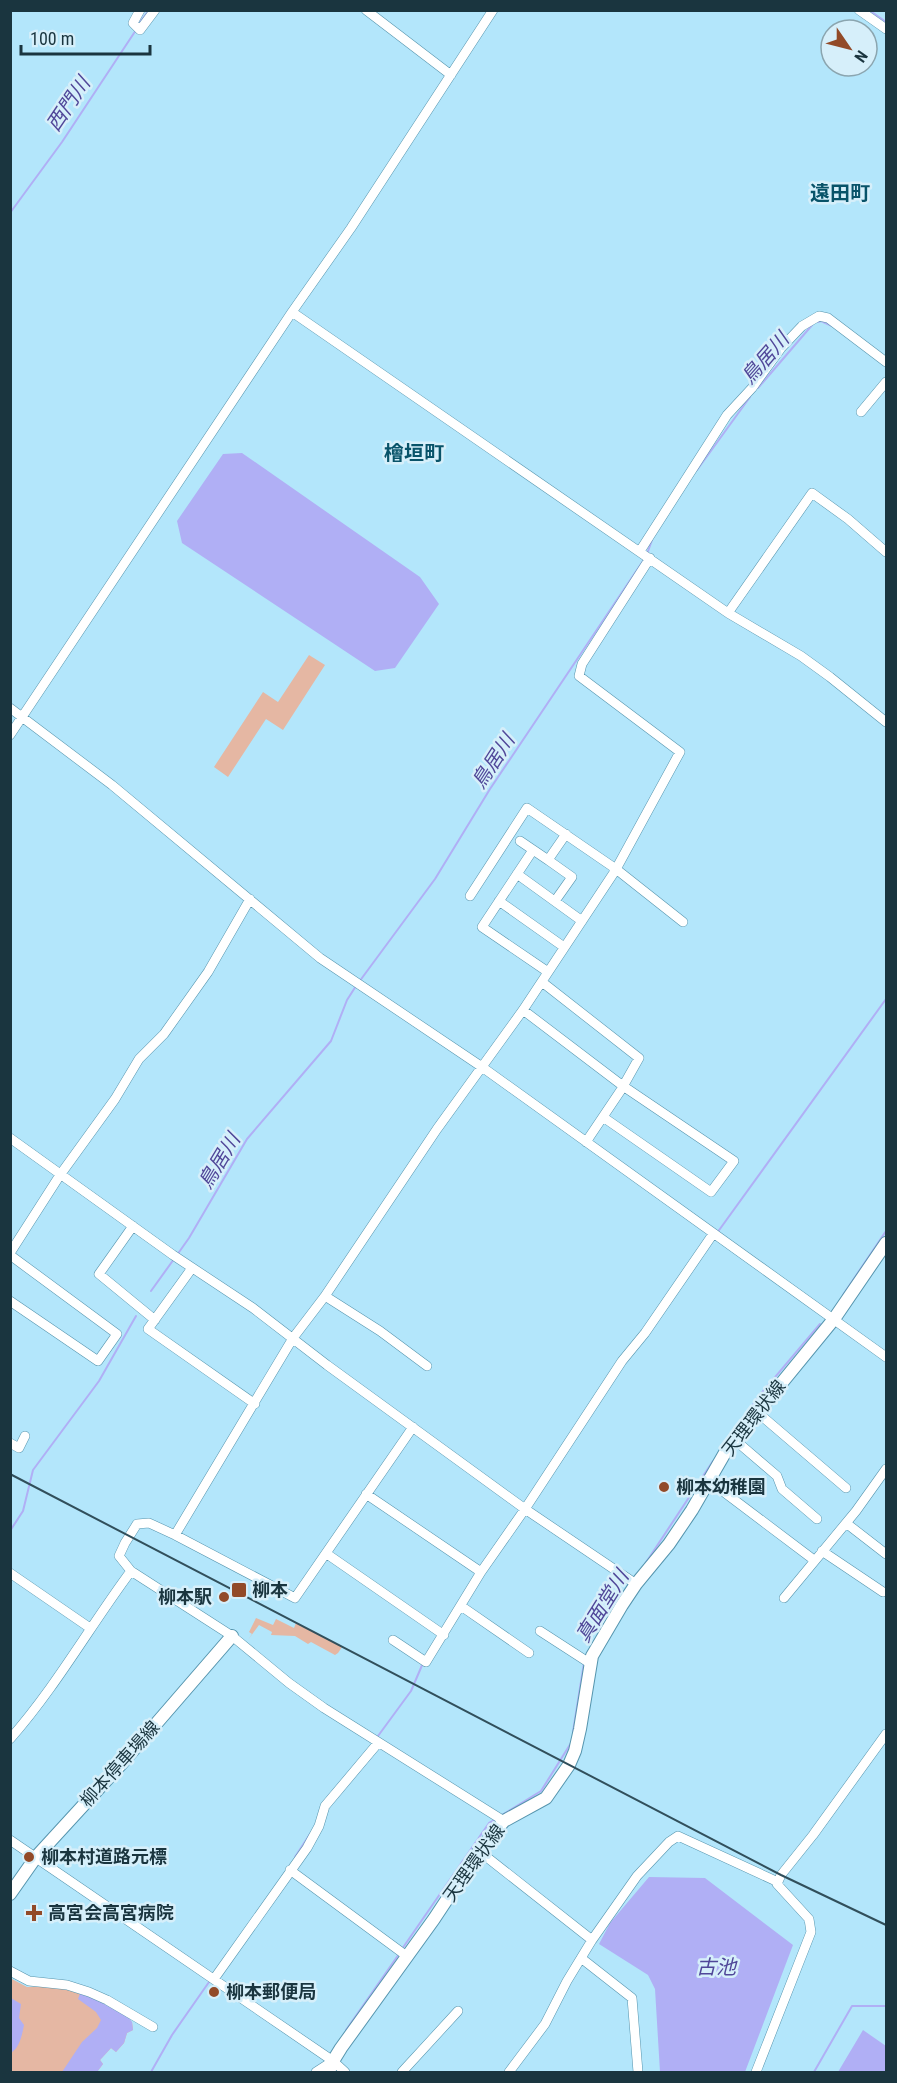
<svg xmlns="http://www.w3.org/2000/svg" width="897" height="2083" font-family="'Roboto Condensed','Noto Sans JP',sans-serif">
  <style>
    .green { fill: #e5b7a3 }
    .water { fill: #b0aff5 }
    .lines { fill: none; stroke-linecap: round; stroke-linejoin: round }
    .stream { stroke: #b0aff5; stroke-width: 2 }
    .minor-casing { stroke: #5695ae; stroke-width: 10 }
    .major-casing { stroke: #5695ae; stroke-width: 14 }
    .minor { stroke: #fff; stroke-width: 9 }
    .major { stroke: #fff; stroke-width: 12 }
    .rail { stroke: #314f5b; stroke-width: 2 }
    .poi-dot { fill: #924a28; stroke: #d6effa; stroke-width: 2 }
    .labels { text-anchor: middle; stroke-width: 5; stroke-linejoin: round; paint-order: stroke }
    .street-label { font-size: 18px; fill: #1a353f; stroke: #d6effa }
    .poi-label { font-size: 18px; font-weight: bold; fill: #1a353f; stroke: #d6effa; text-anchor: start }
    .water-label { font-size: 20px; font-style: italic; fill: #504799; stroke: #d6effa }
    .neighbourhood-label { font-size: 20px; font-weight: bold; fill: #085369; stroke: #d6effa }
  </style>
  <rect width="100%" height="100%" fill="#b3e6fb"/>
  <path class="green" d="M 309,655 L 325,665 L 283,730 L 266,719 L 228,777 L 214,767 L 263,692 L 278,702 Z
    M 256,1618 L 273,1625 L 276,1619 L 294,1628 L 296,1623 L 342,1647 L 338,1653 L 335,1655 L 311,1642 L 308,1644 L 295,1636 L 271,1635 L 272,1632 L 259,1625 L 248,1640 L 252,1634 L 249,1632 Z
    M 10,1978 L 27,1987 L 42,1986 L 81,1991 L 132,2022 L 133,2030 L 127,2033 L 124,2043 L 116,2052 L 111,2048 L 100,2060 L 103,2064 L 97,2072 L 11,2072 Z"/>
  <path class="water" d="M 242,453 L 420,577 L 439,604 L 395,668 L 375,671 L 182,543 L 177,521 L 223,454 Z
    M 649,1877 L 705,1878 L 793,1945 L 745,2072 L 660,2072 L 655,1989 L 648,1975 L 599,1944 L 610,1923 Z
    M 81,1991 L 128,2017 L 132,2022 L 133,2030 L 127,2033 L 124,2043 L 116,2052 L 111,2048 L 100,2060 L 103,2064 L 97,2072 L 62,2072 L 82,2042 L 97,2028 L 101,2020 L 96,2012 L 78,1999 Z
    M 11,1998 L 21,2004 L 19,2018 L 24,2025 C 22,2035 20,2047 11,2053 Z
    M 863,2030 L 886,2046 L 886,2072 L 838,2072 Z"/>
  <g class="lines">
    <path class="stream" d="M 869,10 L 886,22
      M 140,22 L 149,10
      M 10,213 L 62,142 L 136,30
      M 818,322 L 821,321 L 832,326
      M 758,388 L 813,324
      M 697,470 L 750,397
      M 647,554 L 652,540
      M 359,982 L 435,879 L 490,789 L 643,561
      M 717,1233 L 886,999
      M 177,1255 L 189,1238 L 247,1139 L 331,1041 L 347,1000 L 356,986
      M 151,1291 L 174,1259
      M 843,1295 L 886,1231
      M 732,1435 L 759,1396 L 820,1324
      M 10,1531 L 23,1511 L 33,1470 L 99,1381 L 136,1316
      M 645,1564 L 713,1461
      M 573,1732 L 584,1663
      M 378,1736 L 411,1691 L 423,1663
      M 502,1815 L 541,1791 L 571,1743
      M 295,1857 L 310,1834
      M 402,1949 L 489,1823 L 495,1820
      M 346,2030 L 399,1954
      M 151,2072 L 172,2035 L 209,1982
      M 814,2072 L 852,2006 L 886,2006"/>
    <g class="minor-casing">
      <path id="minor" d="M 140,10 L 133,23 L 140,30 L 155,10
        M 366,10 L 451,75
        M 859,10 L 886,29
        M 292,312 L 728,613 L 801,656 L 830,677 L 886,722
        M 861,412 L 886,382
        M 640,551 L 727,415 L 752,388 L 781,348 L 802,326 L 819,316 L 828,318 L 886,362
        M 728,613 L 812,493 L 848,519 L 886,552
        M 10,708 L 112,785 L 320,958 L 482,1067 L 886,1357
        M 10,735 L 292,312 L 351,228 L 493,10
        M 520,841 L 548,860 L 566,834
        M 533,850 L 482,927 L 548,972
        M 548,860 L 572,877 L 555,901
        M 517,874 L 582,921
        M 470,896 L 527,808 L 616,869 L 683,922
        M 499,901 L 564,947
        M 542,982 L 639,1058 L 621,1090 L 586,1142
        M 523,1010 L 623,1086 L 734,1161 L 711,1192 L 603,1117
        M 10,1138 L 173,1255 L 253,1308 L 327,1365 L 525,1509 L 636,1584
        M 133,1226 L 99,1274 L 155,1320
        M 10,1253 L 60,1175 L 115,1099 L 139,1059 L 164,1034 L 208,972 L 250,899
        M 10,1255 L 117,1334 L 98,1361 L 10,1301
        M 192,1268 L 148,1329 L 255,1404
        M 325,1296 L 380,1331 L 427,1366
        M 757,1412 L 846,1488
        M 735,1440 L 777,1476 L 782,1489 L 817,1519
        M 10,1443 L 19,1448 L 25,1436
        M 708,1480 L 814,1560
        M 366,1494 L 481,1572
        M 846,1523 L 886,1554
        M 175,1535 L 295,1598 L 413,1427
        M 822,1551 L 883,1592
        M 327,1554 L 444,1635
        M 10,1573 L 90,1628
        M 784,1598 L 856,1511 L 886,1469
        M 461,1606 L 529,1653
        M 540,1631 L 591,1664
        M 393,1640 L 426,1662 L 481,1572 L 525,1509 L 622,1361 L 645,1333 L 713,1234
        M 10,1739 C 56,1687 90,1626 131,1571
        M 504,1821 L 324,1708 L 289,1683 L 232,1636 L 131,1571 L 119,1556 L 125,1543 L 137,1524 L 149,1523 L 175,1535 L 293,1338 L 325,1296 L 437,1129 L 523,1010 L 615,871 L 680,752 L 579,676 L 582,664 L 650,558
        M 10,1840 L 333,2061 L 345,2072
        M 479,1851 L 592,1940
        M 290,1870 L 408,1957
        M 581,1958 L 632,1998 L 638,2072
        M 10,1971 L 29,1981 L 67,1985 L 89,1992 L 107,2000 L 153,2027
        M 214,1979 L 307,1848 L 319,1826 L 325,1806 L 378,1743
        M 316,2072 L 333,2061
        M 402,2072 L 458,2011
        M 509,2072 L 545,2024 L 567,1981 L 592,1940 L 637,1876 L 669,1842 L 678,1836 L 778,1882
        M 756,2072 L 811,1932 L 809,1919 L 777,1884 L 781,1875 L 813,1835 L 886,1734"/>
    </g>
    <g class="major-casing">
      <path id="major" d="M 10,1894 L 36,1857 L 123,1762 L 232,1636
        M 329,2072 L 333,2061 L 341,2048 L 434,1919 L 479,1851 L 504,1821 L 546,1798 L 569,1765 L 575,1751 L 580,1729 L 592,1656 L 622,1605 L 636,1584 L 669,1544 L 692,1510 L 726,1451 L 834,1319 L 886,1243"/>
    </g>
    <use href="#minor" class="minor"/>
    <use href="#major" class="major"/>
    <path class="rail" d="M 10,1474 L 781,1875 L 886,1925"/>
  </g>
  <g class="poi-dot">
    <circle cx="664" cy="1487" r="6"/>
    <rect x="231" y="1582" width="16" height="16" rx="3"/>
    <circle cx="224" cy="1597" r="6"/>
    <circle cx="29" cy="1857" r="6"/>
    <path d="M31 1904h6v6h6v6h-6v6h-6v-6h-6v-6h6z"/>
    <circle cx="214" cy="1992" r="6"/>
  </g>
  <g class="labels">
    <g class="street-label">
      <text transform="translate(754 1418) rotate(-52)" y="6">天理環状線</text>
      <text transform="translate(120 1764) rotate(-48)" y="6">柳本停車場線</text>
      <text transform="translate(474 1863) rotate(-54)" y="6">天理環状線</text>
    </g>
    <g class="poi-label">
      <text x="676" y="1493">柳本幼稚園</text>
      <text x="252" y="1596">柳本</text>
      <text x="212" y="1603" text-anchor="end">柳本駅</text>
      <text x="41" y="1863">柳本村道路元標</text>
      <text x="48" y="1919">高宮会高宮病院</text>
      <text x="226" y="1998">柳本郵便局</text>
    </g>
    <g class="water-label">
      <text transform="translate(68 104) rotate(-56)" y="7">西門川</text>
      <text transform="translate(765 358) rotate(-49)" y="7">鳥居川</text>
      <text transform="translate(493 761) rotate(-57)" y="7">鳥居川</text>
      <text transform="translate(219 1161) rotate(-59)" y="7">鳥居川</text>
      <text transform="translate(602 1606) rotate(-58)" y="7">真面堂川</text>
      <text x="716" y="1974">古池</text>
    </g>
    <g class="neighbourhood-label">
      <text x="840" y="200">遠田町</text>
      <text x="414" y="460">檜垣町</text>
    </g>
  </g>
  <rect width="897" height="2083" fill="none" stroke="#1a353f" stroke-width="24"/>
  <g transform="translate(849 48) rotate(125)"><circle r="28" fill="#d6effa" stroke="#8ba5af" stroke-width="1.5"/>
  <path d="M0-4.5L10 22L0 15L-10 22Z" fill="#924a28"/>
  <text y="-9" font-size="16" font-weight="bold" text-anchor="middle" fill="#1a353f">N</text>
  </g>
  <path d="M21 45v9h129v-9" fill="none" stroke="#1a353f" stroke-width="3"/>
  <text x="30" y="45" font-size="18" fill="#1a353f" stroke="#d6effa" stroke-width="4.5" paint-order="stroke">100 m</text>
</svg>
